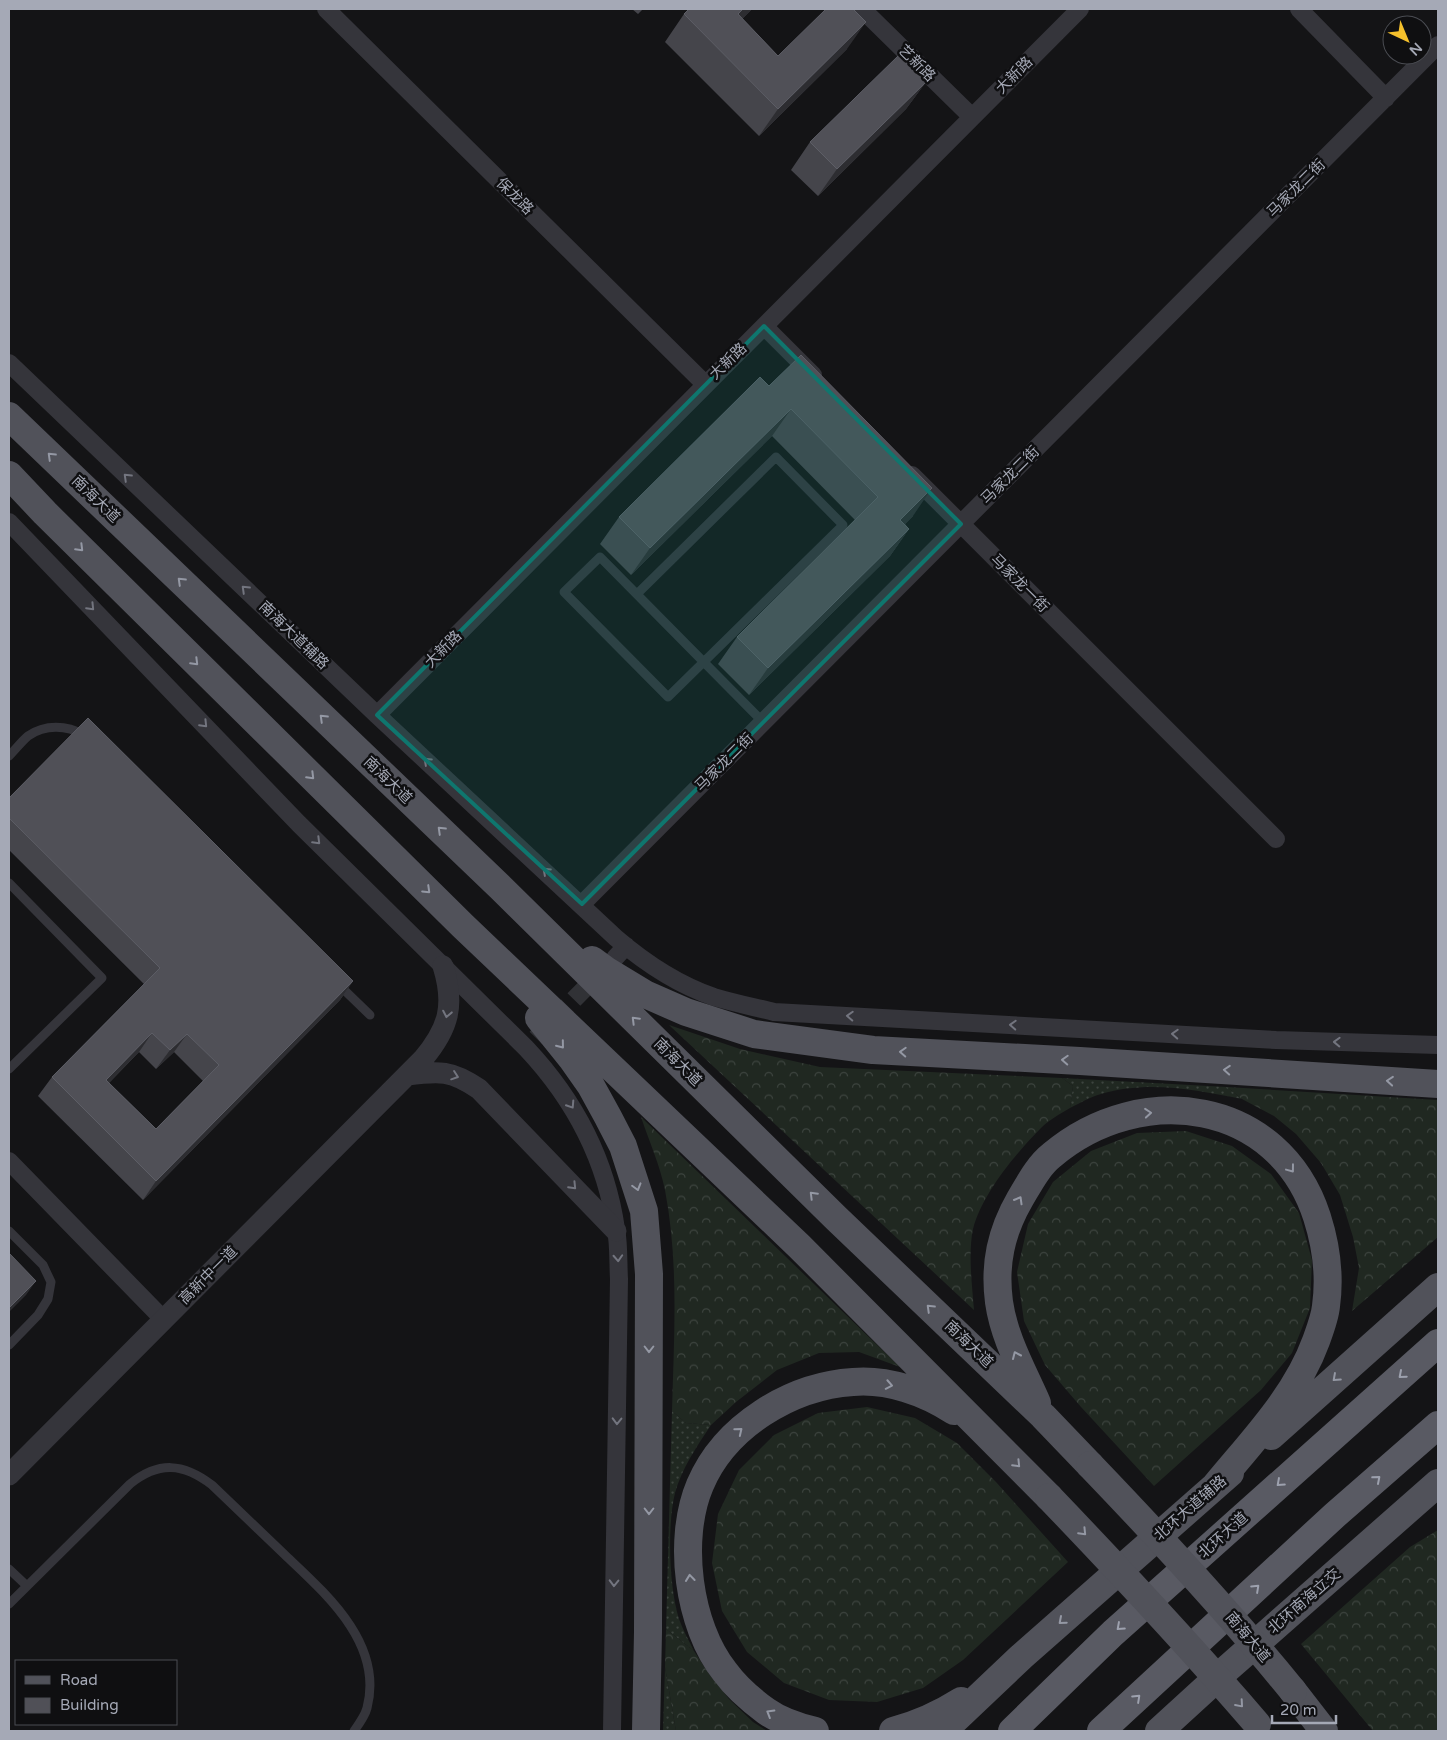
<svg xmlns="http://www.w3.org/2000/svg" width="1447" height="1740" font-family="'Varela Round','Noto Sans SC',sans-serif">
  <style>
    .grass { fill: url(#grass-dots) }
    .forest { fill: url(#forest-crowns) }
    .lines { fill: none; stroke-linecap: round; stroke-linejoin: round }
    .minor-tunnel { stroke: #313236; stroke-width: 18; stroke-dasharray: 18 9; stroke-linecap: butt }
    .service { stroke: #35353b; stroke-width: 9 }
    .minor { stroke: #35353b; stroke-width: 18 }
    .tertiary { stroke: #35353b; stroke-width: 21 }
    .primary { stroke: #51525a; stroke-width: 28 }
    .trunk { stroke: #595a63; stroke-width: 28 }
    .primary-bridge { stroke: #51525a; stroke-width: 28 }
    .wall { fill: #45454b; fill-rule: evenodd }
    .shaded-wall { fill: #2d2d31 }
    .building { fill: #505057; stroke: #5d5e66; fill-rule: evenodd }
    .oneway { stroke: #9498a4 }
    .oneway2 { stroke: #73757f }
    .oneway3 { stroke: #9da1ae }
    .marked { fill: #0f766e; fill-opacity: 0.2; stroke: #0f766e; stroke-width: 4; stroke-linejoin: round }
    .labels { text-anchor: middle; stroke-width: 5; stroke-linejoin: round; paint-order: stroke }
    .street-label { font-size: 15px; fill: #a5a9b6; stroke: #0f0f11 }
  </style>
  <defs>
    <pattern id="grass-dots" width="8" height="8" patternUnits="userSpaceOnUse" patternTransform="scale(1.25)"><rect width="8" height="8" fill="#202821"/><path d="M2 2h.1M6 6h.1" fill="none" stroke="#3d443f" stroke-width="1.8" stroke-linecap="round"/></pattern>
    <pattern id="forest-crowns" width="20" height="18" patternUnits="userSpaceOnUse" patternTransform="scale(1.25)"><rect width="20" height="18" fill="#202821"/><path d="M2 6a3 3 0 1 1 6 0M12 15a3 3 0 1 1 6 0" fill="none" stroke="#3d443f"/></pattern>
  </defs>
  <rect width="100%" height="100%" fill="#141416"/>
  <path class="grass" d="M 1062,1078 L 1227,1087 L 1242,1099 C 1196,1090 1148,1080 1101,1094 C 1090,1097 1080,1103 1070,1108 L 1073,1086 Z
    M 672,1411 L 686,1423 L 711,1425 C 697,1446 682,1468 675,1493 C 667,1526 669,1587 679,1619 C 683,1630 689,1641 694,1651 L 666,1629 Z
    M 665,1667 L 676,1731 L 663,1731 Z"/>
  <path class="forest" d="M 669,1025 L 740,1049 L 820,1067 L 1062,1078 L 1073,1086 L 1070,1108 C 1060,1114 1049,1120 1041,1128 C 1016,1153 982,1194 973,1229 C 968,1253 972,1285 974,1310 Z
    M 1227,1087 L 1438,1100 L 1438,1237 L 1352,1311 L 1359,1268 L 1353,1237 L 1340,1195 L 1321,1163 L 1296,1134 L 1274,1116 L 1242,1099 Z
    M 641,1117 L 900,1367 L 859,1352 L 819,1353 L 777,1370 L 736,1402 L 711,1425 L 686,1423 L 672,1411 C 674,1337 679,1263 665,1190 C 660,1165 649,1141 641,1117 Z
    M 1186,1131 L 1232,1146 L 1271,1174 L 1299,1213 L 1312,1260 L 1310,1308 L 1292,1353 L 1261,1390 L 1154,1486 L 1081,1407 L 1045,1365 L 1024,1321 L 1017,1272 L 1028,1224 L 1053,1182 L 1091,1151 L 1137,1133 Z
    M 867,1407 L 915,1418 L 957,1443 L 996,1482 L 1068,1562 L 963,1660 L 923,1688 L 877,1702 L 829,1700 L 784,1683 L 747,1652 L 722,1611 L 712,1563 L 718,1514 L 739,1470 L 774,1435 L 818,1413 Z
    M 1438,1530 L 1438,1731 L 1373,1731 L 1301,1644 L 1410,1547 Z
    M 666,1629 L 694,1651 L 709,1674 L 729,1699 L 753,1722 L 767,1731 L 676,1731 L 665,1667 Z"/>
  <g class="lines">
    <path class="minor-tunnel" d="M 536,1038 L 600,973"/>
    <path class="service" d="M 637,594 L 776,457 L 843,525 L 668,697 L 564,592 L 600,557 C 654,612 709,667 763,722
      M 9,756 C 15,750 21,742 28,736 C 45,724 67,725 84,735
      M 9,883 L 102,978 L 9,1069
      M 338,984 L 370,1015
      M 9,1231 L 43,1265 L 51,1282 L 48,1299 L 38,1315 L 9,1345
      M 9,1569 L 27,1586
      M 9,1604 L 130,1484 C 159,1461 183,1463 212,1485 C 236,1508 260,1531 284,1554 C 325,1593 384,1643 367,1708 C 365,1716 359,1724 354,1731"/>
    <path class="minor" d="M 326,9 L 705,384
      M 862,9 L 972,117
      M 1299,9 L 1386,98
      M 764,326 L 813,375
      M 9,363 L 377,715 L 616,938 C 644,962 679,985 714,997 C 734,1003 754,1007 774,1012 L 1276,1040 L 1438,1045
      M 912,475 L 1276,839
      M 9,522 L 299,824 L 526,1048 C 574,1099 606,1160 616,1229 C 619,1245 618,1262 619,1279 L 612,1731
      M 377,715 L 1080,9
      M 582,904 L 1438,45
      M 615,958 L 626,946
      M 9,1161 L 164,1320"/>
    <path class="tertiary" d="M 407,1075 C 440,1071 451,1070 479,1089 L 616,1231
      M 9,1475 L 423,1059 C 449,1028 455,1005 443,966"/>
    <path class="primary" d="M 9,416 L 501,888 L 836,1218 L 1043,1416 L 1090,1465
      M 9,475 L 45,513 L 463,926 L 799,1246 L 1049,1497
      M 592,960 L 607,971 L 645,994 L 686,1012 L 754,1034 L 873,1050 L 1080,1061 L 1438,1084
      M 539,1018 L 572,1059 L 591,1086 L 608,1117 L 623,1146 L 644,1211 L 649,1274 L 648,1632 L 646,1731
      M 1037,1403 C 1023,1371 1004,1338 999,1302 C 994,1264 1001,1232 1020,1199 C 1029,1184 1038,1166 1052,1155 C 1141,1080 1279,1099 1317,1217 C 1326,1245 1330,1277 1326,1306 C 1325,1317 1320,1330 1316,1341 C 1296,1396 1253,1440 1216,1485
      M 1271,1436 L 1438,1287
      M 1293,1691 L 1324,1731
      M 815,1731 C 798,1727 780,1721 766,1711 C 751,1700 736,1687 725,1672 C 688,1626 677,1539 700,1485 C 725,1426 791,1386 853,1382 C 888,1379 925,1392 954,1411
      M 893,1731 C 919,1724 939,1715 961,1701
      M 943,1731 L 1021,1657 L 1230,1473
      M 1159,1731 L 1228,1668 L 1438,1483"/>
    <path class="trunk" d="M 1012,1731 L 1113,1633 L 1438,1343
      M 1101,1731 L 1335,1515 L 1438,1425"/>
    <path class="primary-bridge" d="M 1090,1465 C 1160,1538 1229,1612 1293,1691
      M 1049,1497 C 1120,1571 1190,1646 1257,1724"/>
  </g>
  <path class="wall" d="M 632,9 L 643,9 L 638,14 Z
    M 689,9 L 752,9 L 742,19 L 778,56 L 847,49 L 759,136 L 665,42 L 684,14 Z
    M 926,82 L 906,109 L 818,196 L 791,170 L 810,142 Z
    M 769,386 L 913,516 L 905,524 L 909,529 L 890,556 L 749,695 L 718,664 L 737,637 L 855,520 L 772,436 L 631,575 L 600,544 L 619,517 Z
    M 9,798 L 353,981 L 340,1000 L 143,1200 L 38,1096 L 52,1077 L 144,984 L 9,850 ZM 139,1052 L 156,1069 L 174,1052 L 203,1081 L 156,1129 L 109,1083 Z"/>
  <path class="shaded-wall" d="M 743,9 L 752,9 L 718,42 L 738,14 Z
    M 866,22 L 847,49 L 759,136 L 778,109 Z
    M 926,82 L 906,109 L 818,196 L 837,169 Z
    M 791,409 L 772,436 L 631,575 L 650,548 Z
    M 932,488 L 913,516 L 881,547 L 900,520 Z
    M 909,529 L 890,556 L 749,695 L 768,668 Z
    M 353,981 L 340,1000 L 143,1200 L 156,1181 Z
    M 152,1033 L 139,1052 L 93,1099 L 106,1080 Z
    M 187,1034 L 174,1052 L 156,1069 L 170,1050 Z
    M 36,1281 L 26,1295 L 9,1312 L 9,1308 Z"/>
  <path class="building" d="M 689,9 L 743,9 L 738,14 L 778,56 L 826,9 L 853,9 L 866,22 L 778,109 L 684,14 Z
    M 899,55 L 926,82 L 837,169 L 810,142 Z
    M 801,355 L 932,488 L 900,520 L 909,529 L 768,668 L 737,637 L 878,497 L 791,409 L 650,548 L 619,517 L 760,377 L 769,386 Z
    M 88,718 L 353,981 L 156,1181 L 52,1077 L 160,968 L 9,818 L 9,798 ZM 152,1033 L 170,1050 L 187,1034 L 219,1065 L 156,1129 L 106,1080 Z
    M 9,1253 L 36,1281 L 9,1308 Z"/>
  <defs><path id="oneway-chevron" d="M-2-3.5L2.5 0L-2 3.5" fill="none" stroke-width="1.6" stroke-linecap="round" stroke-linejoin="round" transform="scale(1.25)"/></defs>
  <g class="oneway">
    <use href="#oneway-chevron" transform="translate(51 456) rotate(-136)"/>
    <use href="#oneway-chevron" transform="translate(80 548) rotate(45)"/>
    <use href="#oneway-chevron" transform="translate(181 581) rotate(-136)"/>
    <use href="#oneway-chevron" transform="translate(195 662) rotate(45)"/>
    <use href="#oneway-chevron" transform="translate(323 718) rotate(-136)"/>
    <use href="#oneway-chevron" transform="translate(311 776) rotate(45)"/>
    <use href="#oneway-chevron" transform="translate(441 830) rotate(-136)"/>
    <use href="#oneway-chevron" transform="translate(427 890) rotate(44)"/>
    <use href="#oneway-chevron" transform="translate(635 1020) rotate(-135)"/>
    <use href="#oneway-chevron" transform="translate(561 1045) rotate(51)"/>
    <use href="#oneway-chevron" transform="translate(903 1052) rotate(-177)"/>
    <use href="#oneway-chevron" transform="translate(1065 1060) rotate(-177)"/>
    <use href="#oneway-chevron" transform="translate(1227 1070) rotate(-176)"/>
    <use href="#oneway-chevron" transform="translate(1390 1081) rotate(-175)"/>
    <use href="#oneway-chevron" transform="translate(1148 1113) rotate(-5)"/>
    <use href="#oneway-chevron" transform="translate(1291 1169) rotate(53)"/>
    <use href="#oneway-chevron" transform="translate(637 1187) rotate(74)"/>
    <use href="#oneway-chevron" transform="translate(813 1195) rotate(-135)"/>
    <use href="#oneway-chevron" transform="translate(1019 1200) rotate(-60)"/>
    <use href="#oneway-chevron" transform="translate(930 1308) rotate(-136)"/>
    <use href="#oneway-chevron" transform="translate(649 1349) rotate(90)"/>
    <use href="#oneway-chevron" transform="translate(1016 1355) rotate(-114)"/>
    <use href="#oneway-chevron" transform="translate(1336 1378) rotate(138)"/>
    <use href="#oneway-chevron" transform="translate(889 1385) rotate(11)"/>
    <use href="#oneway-chevron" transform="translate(739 1431) rotate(-39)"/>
    <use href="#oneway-chevron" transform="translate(1017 1464) rotate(46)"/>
    <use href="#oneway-chevron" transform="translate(649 1511) rotate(90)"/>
    <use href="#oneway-chevron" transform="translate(1083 1532) rotate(46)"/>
    <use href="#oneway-chevron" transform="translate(690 1578) rotate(-96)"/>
    <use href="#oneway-chevron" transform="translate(1062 1621) rotate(139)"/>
    <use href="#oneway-chevron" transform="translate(1240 1704) rotate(49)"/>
    <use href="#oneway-chevron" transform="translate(770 1713) rotate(-149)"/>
  </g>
  <g class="oneway2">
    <use href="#oneway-chevron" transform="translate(127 477) rotate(-136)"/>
    <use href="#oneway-chevron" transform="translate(245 589) rotate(-136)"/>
    <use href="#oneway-chevron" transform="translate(91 607) rotate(46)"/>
    <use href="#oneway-chevron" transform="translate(204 724) rotate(46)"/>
    <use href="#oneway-chevron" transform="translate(427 761) rotate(-137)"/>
    <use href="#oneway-chevron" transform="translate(317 841) rotate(45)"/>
    <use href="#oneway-chevron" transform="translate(546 871) rotate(-137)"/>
    <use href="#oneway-chevron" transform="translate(447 1014) rotate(101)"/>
    <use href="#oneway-chevron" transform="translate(850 1016) rotate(-177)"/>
    <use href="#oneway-chevron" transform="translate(1013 1025) rotate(-177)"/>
    <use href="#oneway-chevron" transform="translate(1175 1034) rotate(-177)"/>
    <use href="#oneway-chevron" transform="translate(1337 1042) rotate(-178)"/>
    <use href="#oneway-chevron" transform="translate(455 1076) rotate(19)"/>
    <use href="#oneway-chevron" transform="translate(571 1105) rotate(57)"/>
    <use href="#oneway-chevron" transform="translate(573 1186) rotate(46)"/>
    <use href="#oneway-chevron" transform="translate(618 1258) rotate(87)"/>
    <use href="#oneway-chevron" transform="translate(617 1421) rotate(91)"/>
    <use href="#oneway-chevron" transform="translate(614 1583) rotate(91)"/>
  </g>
  <g class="oneway3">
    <use href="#oneway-chevron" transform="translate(1402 1375) rotate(139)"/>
    <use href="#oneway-chevron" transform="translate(1377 1479) rotate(-41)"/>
    <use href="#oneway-chevron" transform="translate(1280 1483) rotate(138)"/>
    <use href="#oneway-chevron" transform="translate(1256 1588) rotate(-43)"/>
    <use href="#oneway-chevron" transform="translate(1120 1627) rotate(138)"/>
    <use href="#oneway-chevron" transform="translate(1137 1698) rotate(-43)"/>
  </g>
  <path class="marked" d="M 764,326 L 961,524 L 582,904 L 377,715 Z"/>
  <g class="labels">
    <g class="street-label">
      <text transform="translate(917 63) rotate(45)" y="5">艺新路</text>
      <text transform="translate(1014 75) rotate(-45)" y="5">大新路</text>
      <text transform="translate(1296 188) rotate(-45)" y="5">马家龙二街</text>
      <text transform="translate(515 196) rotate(45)" y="5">保龙路</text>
      <text transform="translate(728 361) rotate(-44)" y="5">大新路</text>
      <text transform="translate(1010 475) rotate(-45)" y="5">马家龙二街</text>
      <text transform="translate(96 499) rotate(44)" y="5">南海大道</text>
      <text transform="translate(1020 583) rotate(45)" y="5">马家龙一街</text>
      <text transform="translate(294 635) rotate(44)" y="5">南海大道辅路</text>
      <text transform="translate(443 649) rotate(-45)" y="5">大新路</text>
      <text transform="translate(724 762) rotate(-45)" y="5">马家龙二街</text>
      <text transform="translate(388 780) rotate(44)" y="5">南海大道</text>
      <text transform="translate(678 1062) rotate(45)" y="5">南海大道</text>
      <text transform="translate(208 1275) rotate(-45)" y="5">高新中一道</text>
      <text transform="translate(969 1344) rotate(44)" y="5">南海大道</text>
      <text transform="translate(1190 1508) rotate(-41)" y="5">北环大道辅路</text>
      <text transform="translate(1223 1535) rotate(-42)" y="5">北环大道</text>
      <text transform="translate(1304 1601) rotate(-41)" y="5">北环南海立交</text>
      <text transform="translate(1248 1637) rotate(50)" y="5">南海大道</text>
    </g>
  </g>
  <rect width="1447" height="1740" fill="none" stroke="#a5a9b6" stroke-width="20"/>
  <rect x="15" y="1660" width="162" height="65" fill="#0f0f11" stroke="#4b4d53"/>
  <rect x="25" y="1676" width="25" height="8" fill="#51525a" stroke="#4b4d53"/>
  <text x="60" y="1685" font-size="15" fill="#a5a9b6">Road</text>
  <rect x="25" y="1698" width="25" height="15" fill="#505057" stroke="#4b4d53"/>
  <text x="60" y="1710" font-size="15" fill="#a5a9b6">Building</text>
  <g transform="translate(1407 40) rotate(136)"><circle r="24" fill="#0f0f11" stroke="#4b4d53"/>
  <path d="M0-4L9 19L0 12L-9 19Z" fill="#f5c02c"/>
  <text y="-8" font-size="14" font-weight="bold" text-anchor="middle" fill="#a5a9b6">N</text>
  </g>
  <path d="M1272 1715v8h64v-8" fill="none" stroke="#a5a9b6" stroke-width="2.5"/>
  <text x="1280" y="1715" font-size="15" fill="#a5a9b6" stroke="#0f0f11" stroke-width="4" paint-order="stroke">20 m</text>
</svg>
